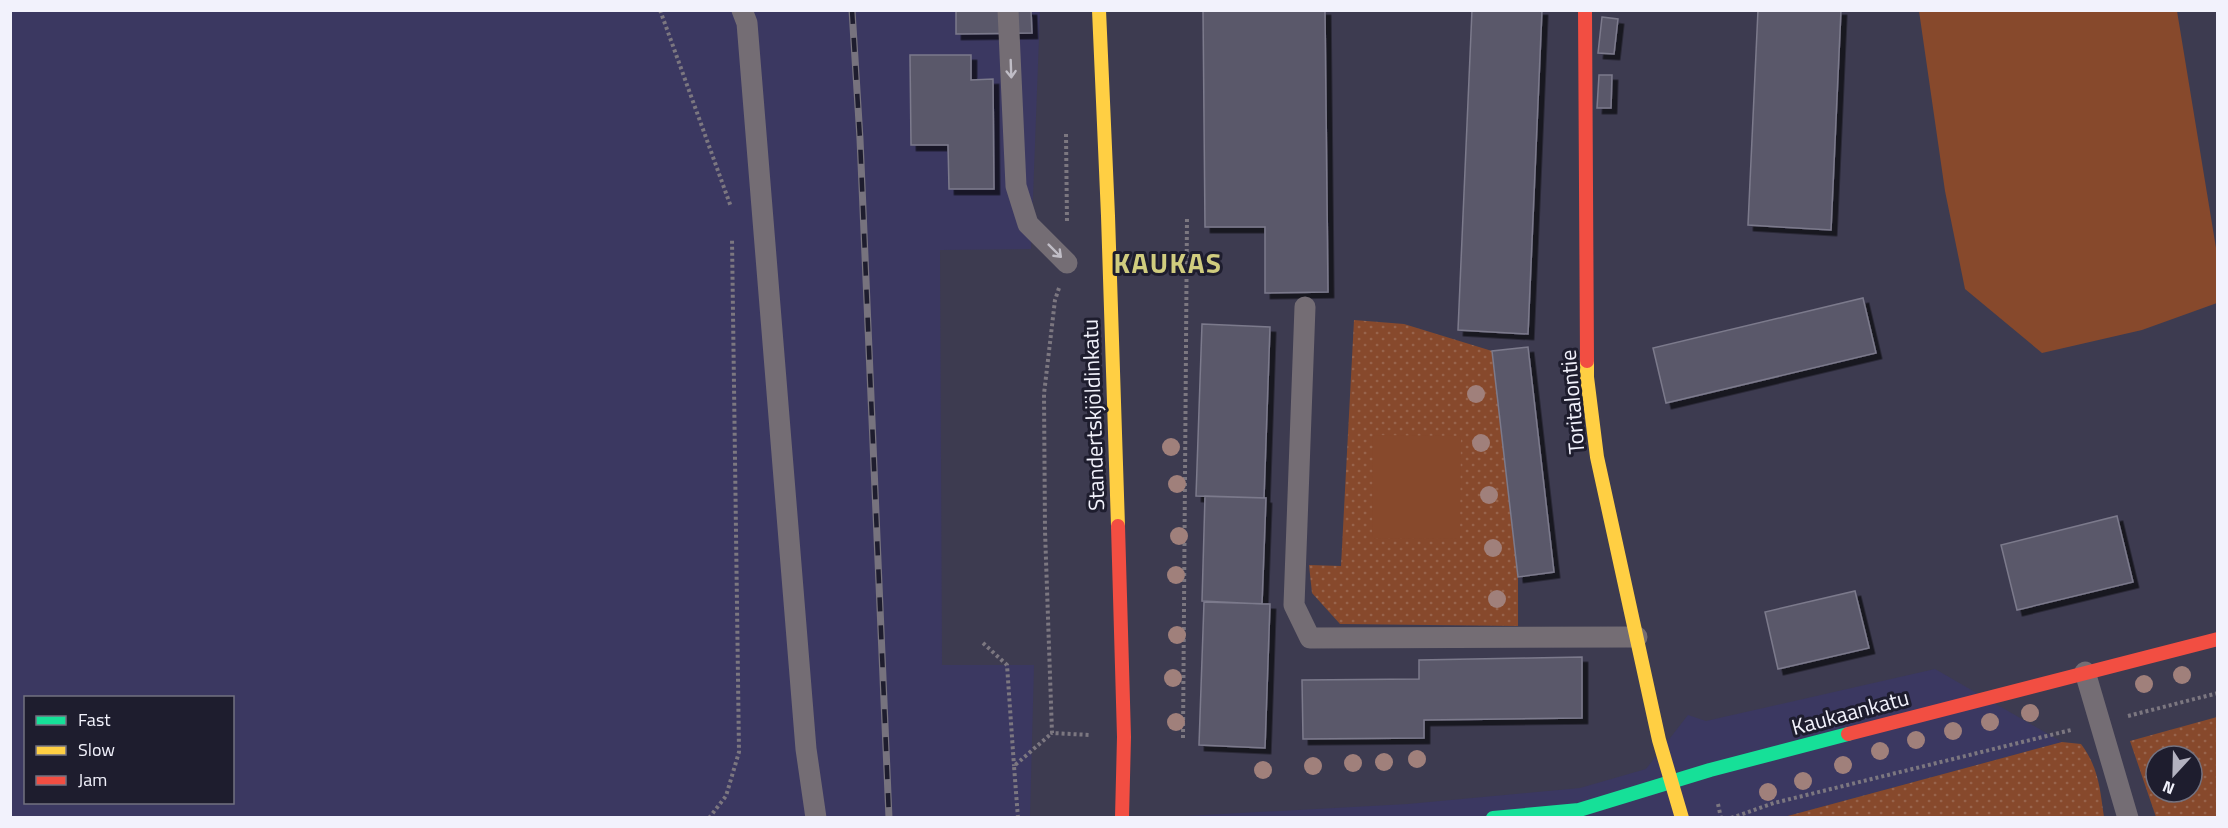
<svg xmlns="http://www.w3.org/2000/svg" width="2228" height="828" font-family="'Titillium Web',sans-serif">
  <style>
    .built { fill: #3b3861; fill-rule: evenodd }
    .grass { fill: url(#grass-dots); fill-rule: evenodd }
    .park { fill: #87492c }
    .building { fill: #5a596a; stroke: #7c7a8c; stroke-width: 1.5; filter: url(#shadow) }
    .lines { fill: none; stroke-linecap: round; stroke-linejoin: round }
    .path { stroke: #7c7780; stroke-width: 4; stroke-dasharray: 3 3; stroke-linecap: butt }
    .lane { stroke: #746d74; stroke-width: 21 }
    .fast { stroke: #16e098; stroke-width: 14 }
    .slow { stroke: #ffcf43; stroke-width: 14 }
    .jam { stroke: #f24e42; stroke-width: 14 }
    .rail-casing { stroke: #77737e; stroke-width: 7 }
    .rail { stroke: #1e1d2e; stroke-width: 4.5; stroke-dasharray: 14; stroke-linecap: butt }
    .tree { fill: #a0807b }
    .oneway { stroke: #c0bdc6 }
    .labels { text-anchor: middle; stroke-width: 6; stroke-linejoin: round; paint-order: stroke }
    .street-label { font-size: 22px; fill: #f2f2fc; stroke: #1e1d2e }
    .district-label { font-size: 28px; font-weight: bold; letter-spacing: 1.5px; fill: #d0cc7e; stroke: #1e1d2e }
  </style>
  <defs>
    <pattern id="grass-dots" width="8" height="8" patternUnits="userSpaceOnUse" patternTransform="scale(1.5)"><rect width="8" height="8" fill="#87492c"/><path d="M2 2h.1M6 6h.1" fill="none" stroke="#98644c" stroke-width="1.8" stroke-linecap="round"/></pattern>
    <filter id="shadow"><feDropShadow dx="5.5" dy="5.5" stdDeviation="0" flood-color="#0009"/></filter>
  </defs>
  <rect width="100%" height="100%" fill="#3d3b50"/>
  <path class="built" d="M 10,11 L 1040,11 L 1031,249 L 940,250 L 942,665 L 1034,665 L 1030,817 L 11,817 ZM 26,698 L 232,698 L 232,802 L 26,802 Z
    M 1935,669 L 2062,742 L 1784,817 L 1149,818 L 1408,804 L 1580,788 L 1646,769 L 1688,715 L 1706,721 Z"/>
  <path class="grass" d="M 1354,320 L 1404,324 L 1492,351 L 1518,577 L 1518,626 L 1340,624 L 1312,593 L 1309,565 L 1341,566 Z
    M 2217,717 L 2217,817 L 2156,817 L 2130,741 ZM 2156,756 L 2192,756 L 2192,792 L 2156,792 Z
    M 2062,742 L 2081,744 C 2099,768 2100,790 2104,817 L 1784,817 Z"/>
  <path class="park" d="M 1919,11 L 2177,11 L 2217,254 L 2217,303 L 2142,330 L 2042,353 L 1965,289 L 1945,191 Z
    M 1373,435 L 1461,436 L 1460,539 L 1372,538 Z"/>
  <path class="building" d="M 956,10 L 1031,10 L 1032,33 L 956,34 Z
    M 1203,10 L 1325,10 L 1328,292 L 1265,293 L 1265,227 L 1205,227 Z
    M 1472,10 L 1542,10 L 1528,334 L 1458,330 Z
    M 1758,10 L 1841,10 L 1831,230 L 1748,225 Z
    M 1602,17 L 1618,19 L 1614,54 L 1598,53 Z
    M 910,55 L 971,55 L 971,80 L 993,79 L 994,189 L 949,189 L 948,145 L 911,145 Z
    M 1599,75 L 1612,75 L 1611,108 L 1597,108 Z
    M 1863,298 L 1876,353 L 1666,403 L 1653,348 Z
    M 1202,324 L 1270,327 L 1264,498 L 1196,496 Z
    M 1528,347 L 1554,572 L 1518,577 L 1492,351 Z
    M 1205,496 L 1266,498 L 1262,604 L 1202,601 Z
    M 2117,516 L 2133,582 L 2017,610 L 2001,545 Z
    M 1855,591 L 1869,648 L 1778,669 L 1765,612 Z
    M 1204,602 L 1270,604 L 1265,748 L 1199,745 Z
    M 1582,657 L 1582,718 L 1424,720 L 1424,738 L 1303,739 L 1302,680 L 1419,679 L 1419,660 Z"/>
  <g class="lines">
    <path class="path" d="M 660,10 L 731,207
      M 1066,134 L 1067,222
      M 1059,288 L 1055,300 L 1044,394 L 1045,531 L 1052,733 L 1090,735
      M 983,643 L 1007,665 L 1014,766
      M 2128,716 L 2218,693
      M 1183,738 L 1187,216
      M 1718,804 L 1721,818
      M 709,818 L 726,796 L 739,752 L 732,239
      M 1018,818 L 1014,766 L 1052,733
      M 1731,818 L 1774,803 L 2071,730"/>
    <path class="lane" d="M 742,10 L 747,23 L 806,749 L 816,818
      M 1008,10 L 1016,186 L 1028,224 L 1067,263
      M 1305,307 L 1294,605 L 1310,638 L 1637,637
      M 2085,672 L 2128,818"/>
    <path class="fast" d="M 1493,818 L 1579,810 L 1710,770 L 1848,734"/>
    <path class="slow" d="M 1099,10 L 1108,216 L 1118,526
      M 1587,361 L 1587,377 L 1597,457 L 1659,740 L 1682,818"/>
    <path class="jam" d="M 1585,10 L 1587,361
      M 1118,526 L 1124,737 L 1122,818
      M 1848,734 L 2218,639"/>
    <g class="rail-casing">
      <path id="rail" d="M 852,10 L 860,139 L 889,818"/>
    </g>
    <use href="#rail" class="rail"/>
  </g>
  <g class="tree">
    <circle cx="1476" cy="394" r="9"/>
    <circle cx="1481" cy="443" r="9"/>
    <circle cx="1171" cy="447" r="9"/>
    <circle cx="1177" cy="484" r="9"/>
    <circle cx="1489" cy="495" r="9"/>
    <circle cx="1179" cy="536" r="9"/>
    <circle cx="1493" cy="548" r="9"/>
    <circle cx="1176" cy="575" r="9"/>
    <circle cx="1497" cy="599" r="9"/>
    <circle cx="1177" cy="635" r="9"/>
    <circle cx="2182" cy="675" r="9"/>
    <circle cx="1173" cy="678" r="9"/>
    <circle cx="2144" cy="684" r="9"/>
    <circle cx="2030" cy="713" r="9"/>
    <circle cx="1176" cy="722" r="9"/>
    <circle cx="1990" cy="722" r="9"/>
    <circle cx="1953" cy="731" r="9"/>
    <circle cx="1916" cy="740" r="9"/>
    <circle cx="1880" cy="751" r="9"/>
    <circle cx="1417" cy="759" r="9"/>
    <circle cx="1384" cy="762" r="9"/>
    <circle cx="1353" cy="763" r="9"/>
    <circle cx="1843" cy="765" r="9"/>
    <circle cx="1313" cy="766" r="9"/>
    <circle cx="1263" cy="770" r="9"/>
    <circle cx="1803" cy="781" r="9"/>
    <circle cx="1768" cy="792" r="9"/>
  </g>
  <defs><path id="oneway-shaft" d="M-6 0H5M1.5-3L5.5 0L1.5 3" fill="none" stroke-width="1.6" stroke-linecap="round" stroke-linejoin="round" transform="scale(1.5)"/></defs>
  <g class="oneway">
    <use href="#oneway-shaft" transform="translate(1011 69) rotate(88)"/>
    <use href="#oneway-shaft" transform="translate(1055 251) rotate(45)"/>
  </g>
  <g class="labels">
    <g class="street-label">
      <text transform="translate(1572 402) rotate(-95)" y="8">Toritalontie</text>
      <text transform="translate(1093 415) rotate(-92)" y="8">Standertskjöldinkatu</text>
      <text transform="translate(1850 712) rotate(-15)" y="8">Kaukaankatu</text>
    </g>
    <g class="district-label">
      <text x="1168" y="273">KAUKAS</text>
    </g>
  </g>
  <rect width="2228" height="828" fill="none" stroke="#f2f2fc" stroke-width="24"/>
  <rect x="24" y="696" width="210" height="108" fill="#1e1d2e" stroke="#737280" stroke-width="1.5"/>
  <rect x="36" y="716" width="30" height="9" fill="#16e098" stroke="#737280" stroke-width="1.5"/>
  <text x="78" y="726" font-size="18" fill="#f2f2fc">Fast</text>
  <rect x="36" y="746" width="30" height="9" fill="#ffcf43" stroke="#737280" stroke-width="1.5"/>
  <text x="78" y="756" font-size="18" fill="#f2f2fc">Slow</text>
  <rect x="36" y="776" width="30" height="9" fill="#f24e42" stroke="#737280" stroke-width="1.5"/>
  <text x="78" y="786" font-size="18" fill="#f2f2fc">Jam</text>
  <g transform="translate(2174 774) rotate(202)"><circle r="28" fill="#1e1d2e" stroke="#737280" stroke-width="1.5"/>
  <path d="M0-4.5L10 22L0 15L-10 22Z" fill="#b3b2c0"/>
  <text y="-9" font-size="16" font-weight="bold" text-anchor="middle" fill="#f2f2fc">N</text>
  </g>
</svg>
